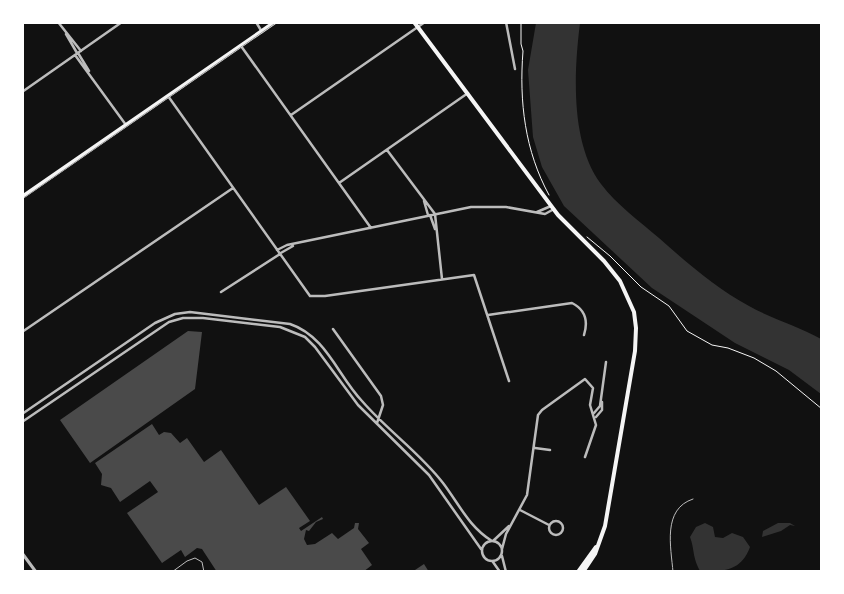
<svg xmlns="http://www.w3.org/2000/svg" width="844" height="594" font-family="'Roboto Serif',serif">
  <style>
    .water { fill: #333 }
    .building { fill: #4a4a4a }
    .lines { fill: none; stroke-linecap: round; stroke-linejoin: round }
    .path { stroke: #f5f5f5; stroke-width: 1 }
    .service { stroke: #bcbcbc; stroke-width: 1 }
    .minor { stroke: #bcbcbc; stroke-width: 2.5 }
    .tertiary { stroke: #bcbcbc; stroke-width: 3 }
    .primary { stroke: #f5f5f5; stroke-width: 4 }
    .tram { stroke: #9a9a9a; stroke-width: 1 }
  </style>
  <rect width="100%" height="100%" fill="#111"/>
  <path class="water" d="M 536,23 L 580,23 C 574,71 570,143 601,184 C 617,205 639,221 659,238 C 687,263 716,288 749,306 C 772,319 798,326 821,339 L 821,394 L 789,370 L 735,343 L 652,288 L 564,206 L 542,167 L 533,137 L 528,70 Z
    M 705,523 L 713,527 L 715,537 L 723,538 L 732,533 L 743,537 L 750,547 C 741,571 724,572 700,571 C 692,556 695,551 690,537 L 696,527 Z
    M 778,523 L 790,523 L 795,526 L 790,525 L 781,531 L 762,537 L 763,531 Z"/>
  <path class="building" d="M 188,331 L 202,332 L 195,389 L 90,463 L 60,420 Z
    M 152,424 L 159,435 L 164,432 L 171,433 L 180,443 L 187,438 L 204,462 L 221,450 L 259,505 L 286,487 L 310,521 L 299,528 L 301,531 L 322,517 L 323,519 L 316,522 L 309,531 L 306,530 L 304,539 L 307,545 L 315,544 L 332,533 L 338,539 L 354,528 L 355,523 L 359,523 L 358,529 L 369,543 L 361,549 L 372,565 L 363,572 L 217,572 L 202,549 L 197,548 L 185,557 L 181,550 L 162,563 L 127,513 L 158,492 L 150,481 L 120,502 L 111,488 L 101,485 L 102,474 L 95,463 Z
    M 424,564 L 429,572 L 412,572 Z"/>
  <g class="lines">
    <path class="path" d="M 521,22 L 521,44 L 523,51 C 519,102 525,151 549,195
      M 587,237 L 610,256 L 641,287 L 669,306 L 687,331 L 712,345 L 728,348 L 754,358 L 776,371 L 822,409"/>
    <path class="service" d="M 172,572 L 187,561 L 195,558 L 202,562 L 204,572
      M 673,572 C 671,547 662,509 693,499"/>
    <path class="minor" d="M 58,22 L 81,51
      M 256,22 L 262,32
      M 506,22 L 515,69
      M 66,34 L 77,53
      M 241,46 L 371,228
      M 78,53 L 89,71
      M 75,55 L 126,125
      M 22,92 L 122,22
      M 168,96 L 310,296 L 325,296 L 474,275 L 509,381
      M 291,115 L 425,22
      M 387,150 L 435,214 L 442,279
      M 339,183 L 468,93
      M 424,201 L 428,215
      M 537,212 L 551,206
      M 430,215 L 435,229
      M 277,250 L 287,245 L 471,207 L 506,207 L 545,214 L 554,209
      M 279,254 L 293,246
      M 221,292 L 280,254
      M 488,315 L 572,303 C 586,310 588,322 584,335
      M 333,329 L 381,396 L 383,405 L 377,423
      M 22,332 L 233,188
      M 594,413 L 600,406 L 606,362
      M 22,414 L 155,323 L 175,314 L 190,312 L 290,324 C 326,336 338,376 362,401 C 387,430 420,453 443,483 C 459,504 469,527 492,541
      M 596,417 L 602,410 L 602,402
      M 22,422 L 169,322 L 183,318 L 203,318 L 280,327 L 305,337 L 315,347 L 358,405 L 429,475 L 481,549
      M 535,448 L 550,450
      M 520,510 L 549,525
      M549 528a7 7 0 1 1 14 0a7 7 0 1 1-14 0Z
      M482 551a10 10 0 1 1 20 0a10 10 0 1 1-20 0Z
      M 493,541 L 509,526
      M 502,549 L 506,534 L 527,495 L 538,415 L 542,410 L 585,379 L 593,388 L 590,405 L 596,425 L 585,457
      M 502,556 L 506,572
      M 493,562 L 500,572"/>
    <path class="tertiary" d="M 22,553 L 36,572"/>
    <path class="primary" d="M 414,22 L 558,215 L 604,261 L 620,281 L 634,312 L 636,328 L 635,351 L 605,526 L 595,554 L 583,572
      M 22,197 L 275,22
      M 578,572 L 596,547"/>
    <path class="tram" d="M 22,199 L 277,22"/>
  </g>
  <rect width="844" height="594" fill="none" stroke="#ffffff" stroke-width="48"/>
</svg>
